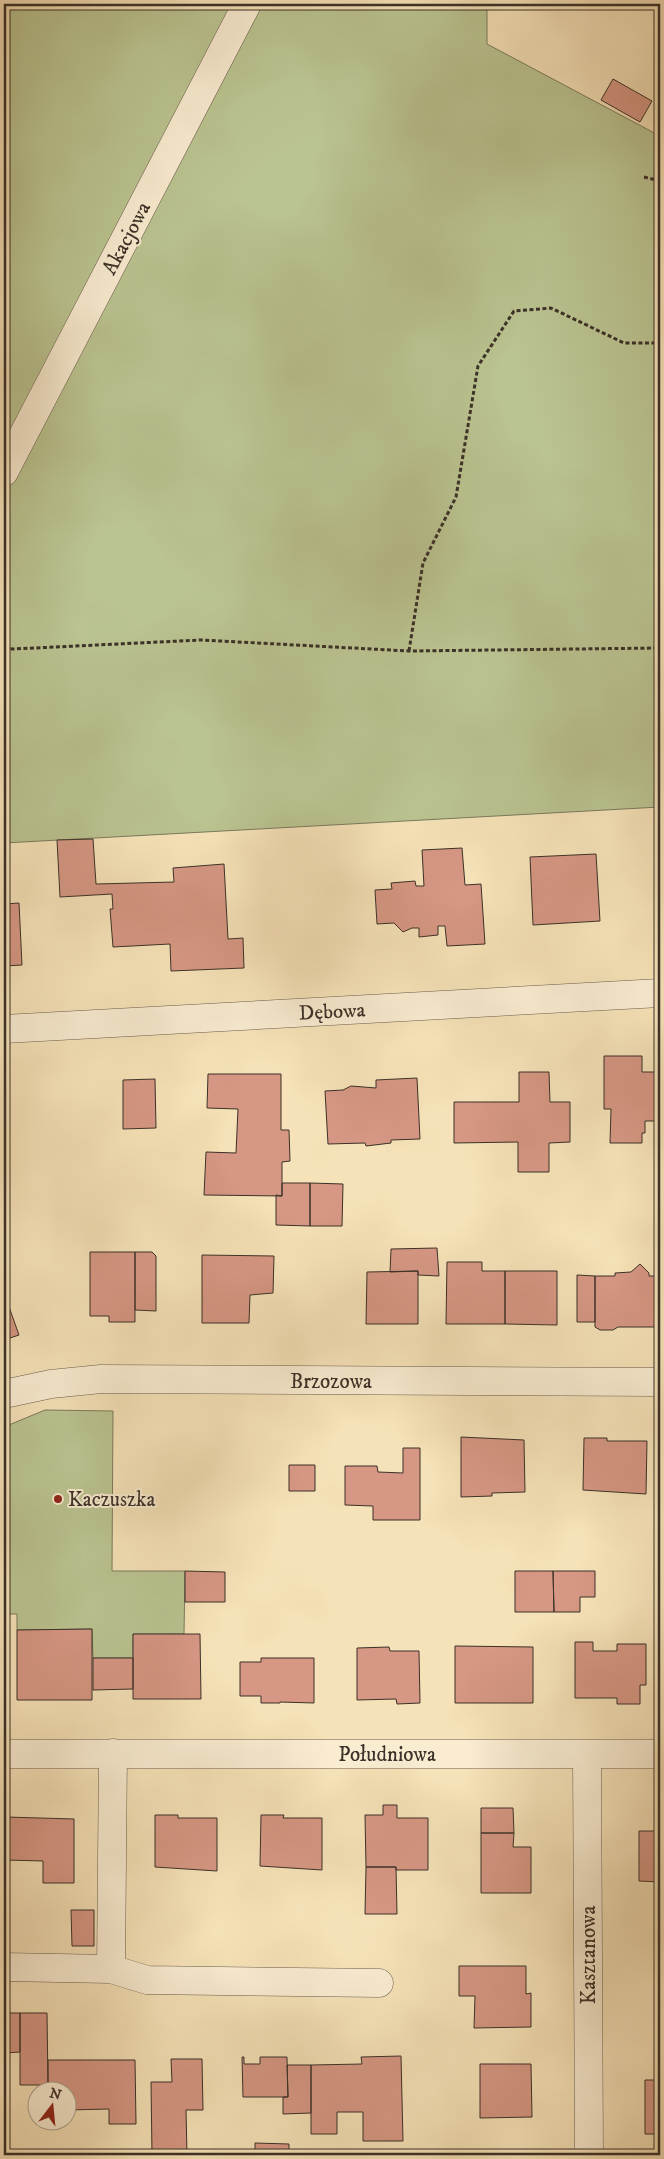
<svg xmlns="http://www.w3.org/2000/svg" width="664" height="2159" font-family="'IM FELL DW Pica',serif">
  <style>
    .green { fill: #bac491; stroke: #7a7a5c }
    .building { fill: #d69784; stroke: #3b3128 }
    .lines { fill: none; stroke-linecap: round; stroke-linejoin: round }
    .minor-casing { stroke: #6a5d4c; stroke-width: 29 }
    .path { stroke: #3b3128; stroke-width: 3; stroke-dasharray: 4 2.5; stroke-linecap: butt }
    .minor { stroke: #f9ecd1; stroke-width: 28 }
    .poi-dot { fill: #8f2418; stroke: #f9ecd1; stroke-width: 2 }
    .labels { text-anchor: middle; stroke-width: 4; stroke-linejoin: round; paint-order: stroke }
    .street-label { font-size: 21px; fill: #3b3128; stroke: #f9ecd1 }
    .poi-label { font-size: 21px; fill: #3b3128; stroke: #f9ecd1; text-anchor: start }
  </style>
  <rect width="100%" height="100%" fill="#f6e2b8"/>
  <filter id="stains"><feTurbulence type="fractalNoise" baseFrequency=".004" numOctaves="4"/><feColorMatrix values="0 0 0 0 .2 0 0 0 0 .09 0 0 0 0 .02 0 0 0 .5 -.17"/></filter>
  <radialGradient id="worn" r=".72"><stop offset=".6" stop-color="#630" stop-opacity="0"/><stop offset="1" stop-color="#630" stop-opacity=".3"/></radialGradient>
  <path class="green" d="M 4,4 L 487,4 L 487,44 L 660,136 L 660,807 L 4,843 Z
    M 45,1410 L 113,1411 L 112,1571 L 185,1571 L 184,1634 L 133,1634 L 133,1658 L 93,1658 L 92,1629 L 17,1630 L 17,1614 L 4,1614 L 4,1427 Z"/>
  <path class="building" d="M 613,79 L 652,101 L 640,122 L 601,100 Z
    M 93,839 L 96,884 L 174,882 L 173,868 L 224,864 L 228,939 L 243,938 L 244,968 L 171,971 L 170,944 L 113,947 L 110,909 L 113,909 L 112,894 L 60,897 L 57,840 Z
    M 462,848 L 465,885 L 481,884 L 485,944 L 447,946 L 445,926 L 438,926 L 438,935 L 419,937 L 419,928 L 412,928 L 403,932 L 394,923 L 377,924 L 375,890 L 392,889 L 391,883 L 415,881 L 416,886 L 424,886 L 422,850 Z
    M 596,854 L 600,921 L 533,925 L 530,857 Z
    M 19,903 L 22,965 L 4,966 L 4,904 Z
    M 604,1056 L 642,1056 L 642,1072 L 660,1072 L 660,1121 L 645,1121 L 645,1133 L 642,1133 L 642,1143 L 610,1143 L 611,1109 L 604,1109 Z
    M 519,1072 L 549,1072 L 550,1102 L 570,1102 L 570,1142 L 549,1143 L 549,1172 L 518,1172 L 518,1142 L 454,1143 L 454,1102 L 519,1102 Z
    M 208,1074 L 281,1074 L 281,1130 L 289,1130 L 290,1161 L 282,1162 L 282,1196 L 204,1195 L 206,1152 L 236,1153 L 238,1109 L 207,1108 Z
    M 417,1078 L 420,1139 L 391,1140 L 391,1143 L 366,1146 L 365,1143 L 328,1144 L 325,1091 L 343,1090 L 351,1086 L 376,1088 L 376,1080 Z
    M 155,1079 L 156,1128 L 123,1129 L 123,1080 Z
    M 282,1183 L 310,1183 L 310,1226 L 276,1225 L 276,1195 L 282,1196 Z
    M 310,1183 L 343,1184 L 342,1226 L 310,1226 Z
    M 437,1248 L 439,1276 L 418,1275 L 418,1271 L 390,1272 L 391,1249 Z
    M 90,1252 L 135,1252 L 135,1322 L 109,1322 L 109,1316 L 90,1316 Z
    M 135,1252 L 152,1252 L 156,1256 L 156,1311 L 135,1310 Z
    M 202,1255 L 274,1256 L 273,1293 L 250,1295 L 249,1323 L 202,1323 Z
    M 447,1262 L 482,1262 L 482,1271 L 505,1271 L 505,1324 L 446,1324 Z
    M 640,1264 L 649,1273 L 649,1276 L 660,1276 L 660,1330 L 656,1330 L 656,1327 L 618,1327 L 613,1330 L 600,1330 L 595,1327 L 595,1276 L 615,1276 L 615,1273 L 631,1272 Z
    M 418,1271 L 418,1324 L 366,1324 L 367,1272 Z
    M 505,1271 L 557,1271 L 557,1325 L 505,1324 Z
    M 577,1275 L 595,1276 L 595,1322 L 577,1322 Z
    M 4,1293 L 19,1335 L 4,1340 Z
    M 461,1437 L 524,1440 L 525,1492 L 492,1493 L 492,1496 L 461,1497 Z
    M 584,1438 L 607,1438 L 607,1441 L 647,1441 L 646,1494 L 583,1490 Z
    M 403,1448 L 420,1448 L 420,1520 L 373,1520 L 373,1506 L 345,1505 L 345,1466 L 377,1466 L 378,1472 L 403,1473 Z
    M 289,1465 L 315,1465 L 315,1491 L 289,1491 Z
    M 185,1571 L 225,1572 L 225,1602 L 185,1602 Z
    M 515,1571 L 553,1571 L 554,1612 L 515,1612 Z
    M 553,1571 L 595,1571 L 595,1597 L 580,1597 L 580,1612 L 554,1612 Z
    M 92,1629 L 92,1700 L 17,1700 L 17,1630 Z
    M 133,1634 L 200,1634 L 201,1699 L 133,1699 Z
    M 575,1642 L 593,1642 L 593,1651 L 617,1651 L 617,1644 L 646,1644 L 646,1685 L 640,1685 L 640,1704 L 617,1704 L 617,1698 L 575,1698 Z
    M 455,1646 L 533,1647 L 533,1703 L 455,1703 Z
    M 389,1647 L 390,1651 L 419,1651 L 420,1703 L 397,1704 L 396,1699 L 357,1700 L 357,1648 Z
    M 93,1658 L 133,1658 L 133,1689 L 93,1690 Z
    M 261,1658 L 314,1658 L 314,1703 L 280,1702 L 280,1703 L 261,1703 L 261,1696 L 240,1696 L 240,1662 L 261,1662 Z
    M 383,1805 L 397,1805 L 397,1818 L 428,1818 L 428,1870 L 396,1870 L 396,1867 L 366,1867 L 365,1815 L 383,1815 Z
    M 481,1808 L 513,1808 L 514,1833 L 481,1833 Z
    M 155,1815 L 178,1815 L 178,1818 L 217,1818 L 217,1871 L 155,1867 Z
    M 261,1815 L 284,1815 L 283,1818 L 322,1818 L 322,1870 L 260,1866 Z
    M 6,1817 L 74,1819 L 74,1883 L 43,1883 L 43,1861 L 6,1860 Z
    M 639,1831 L 660,1831 L 660,1882 L 639,1881 Z
    M 481,1833 L 514,1833 L 513,1847 L 531,1847 L 531,1893 L 481,1893 Z
    M 366,1867 L 396,1867 L 397,1914 L 365,1914 Z
    M 71,1910 L 94,1910 L 94,1946 L 72,1946 Z
    M 459,1966 L 526,1966 L 526,1994 L 531,1993 L 531,2027 L 474,2028 L 475,1996 L 459,1996 Z
    M 4,2013 L 20,2013 L 20,2052 L 4,2053 Z
    M 20,2013 L 47,2013 L 48,2085 L 20,2085 Z
    M 401,2056 L 403,2141 L 363,2141 L 363,2112 L 337,2112 L 337,2134 L 311,2134 L 311,2065 L 362,2064 L 361,2057 Z
    M 242,2057 L 244,2057 L 244,2064 L 260,2064 L 260,2057 L 287,2057 L 288,2097 L 243,2097 Z
    M 171,2059 L 202,2059 L 203,2110 L 186,2110 L 187,2155 L 152,2155 L 151,2082 L 172,2082 Z
    M 48,2060 L 135,2060 L 136,2124 L 109,2124 L 109,2109 L 68,2110 L 68,2092 L 48,2092 Z
    M 480,2064 L 531,2064 L 532,2117 L 480,2118 Z
    M 287,2065 L 311,2065 L 311,2113 L 283,2114 L 283,2097 L 288,2097 Z
    M 645,2080 L 660,2080 L 660,2134 L 645,2134 Z
    M 255,2143 L 289,2144 L 289,2155 L 255,2155 Z"/>
  <g class="lines">
    <g class="minor-casing">
      <path id="minor" d="M 4,472 L 247,4
        M 4,1029 L 660,993
        M 4,1394 L 51,1384 L 101,1379 L 660,1382
        M 4,1754 L 660,1754
        M 587,1755 L 589,2155
        M 4,1967 L 111,1969 L 147,1980 L 379,1983
        M 111,1969 L 113,1753"/>
    </g>
    <path class="path" d="M 644,177 L 660,181
      M 4,648 L 13,649 L 201,640 L 409,651 L 660,648
      M 409,651 L 423,563 L 456,497 L 478,366 L 514,311 L 551,308 L 624,343 L 660,343"/>
    <use href="#minor" class="minor"/>
  </g>
  <circle class="poi-dot" cx="58" cy="1499" r="5"/>
  <g class="labels">
    <g class="street-label">
      <text transform="translate(126 238) rotate(-62)" y="7">Akacjowa</text>
      <text transform="translate(332 1011) rotate(-3)" y="7">Dębowa</text>
      <text x="331" y="1388">Brzozowa</text>
      <text x="387" y="1761">Południowa</text>
      <text transform="translate(588 1955) rotate(-90)" y="7">Kasztanowa</text>
    </g>
    <g class="poi-label">
      <text x="68" y="1506">Kaczuszka</text>
    </g>
  </g>
  <rect width="664" height="2159" fill="none" stroke="#f6e2b8" stroke-width="20"/>
  <rect x="5" y="5" width="654" height="2149" fill="none" stroke="#3b3128" stroke-width="2.5"/>
  <rect x="10" y="10" width="644" height="2139" fill="none" stroke="#3b3128"/>
  <g transform="translate(52 2106) rotate(16)"><circle r="24" fill="#f9ecd1" stroke="#ada18d"/>
  <path d="M0-4L9 19L0 12L-9 19Z" fill="#8f2418"/>
  <text y="-8" font-size="14" font-weight="bold" text-anchor="middle" fill="#3b3128">N</text>
  </g>
  <rect width="100%" height="100%" filter="url(#stains)"/>
  <rect width="100%" height="100%" fill="url(#worn)"/>
</svg>
